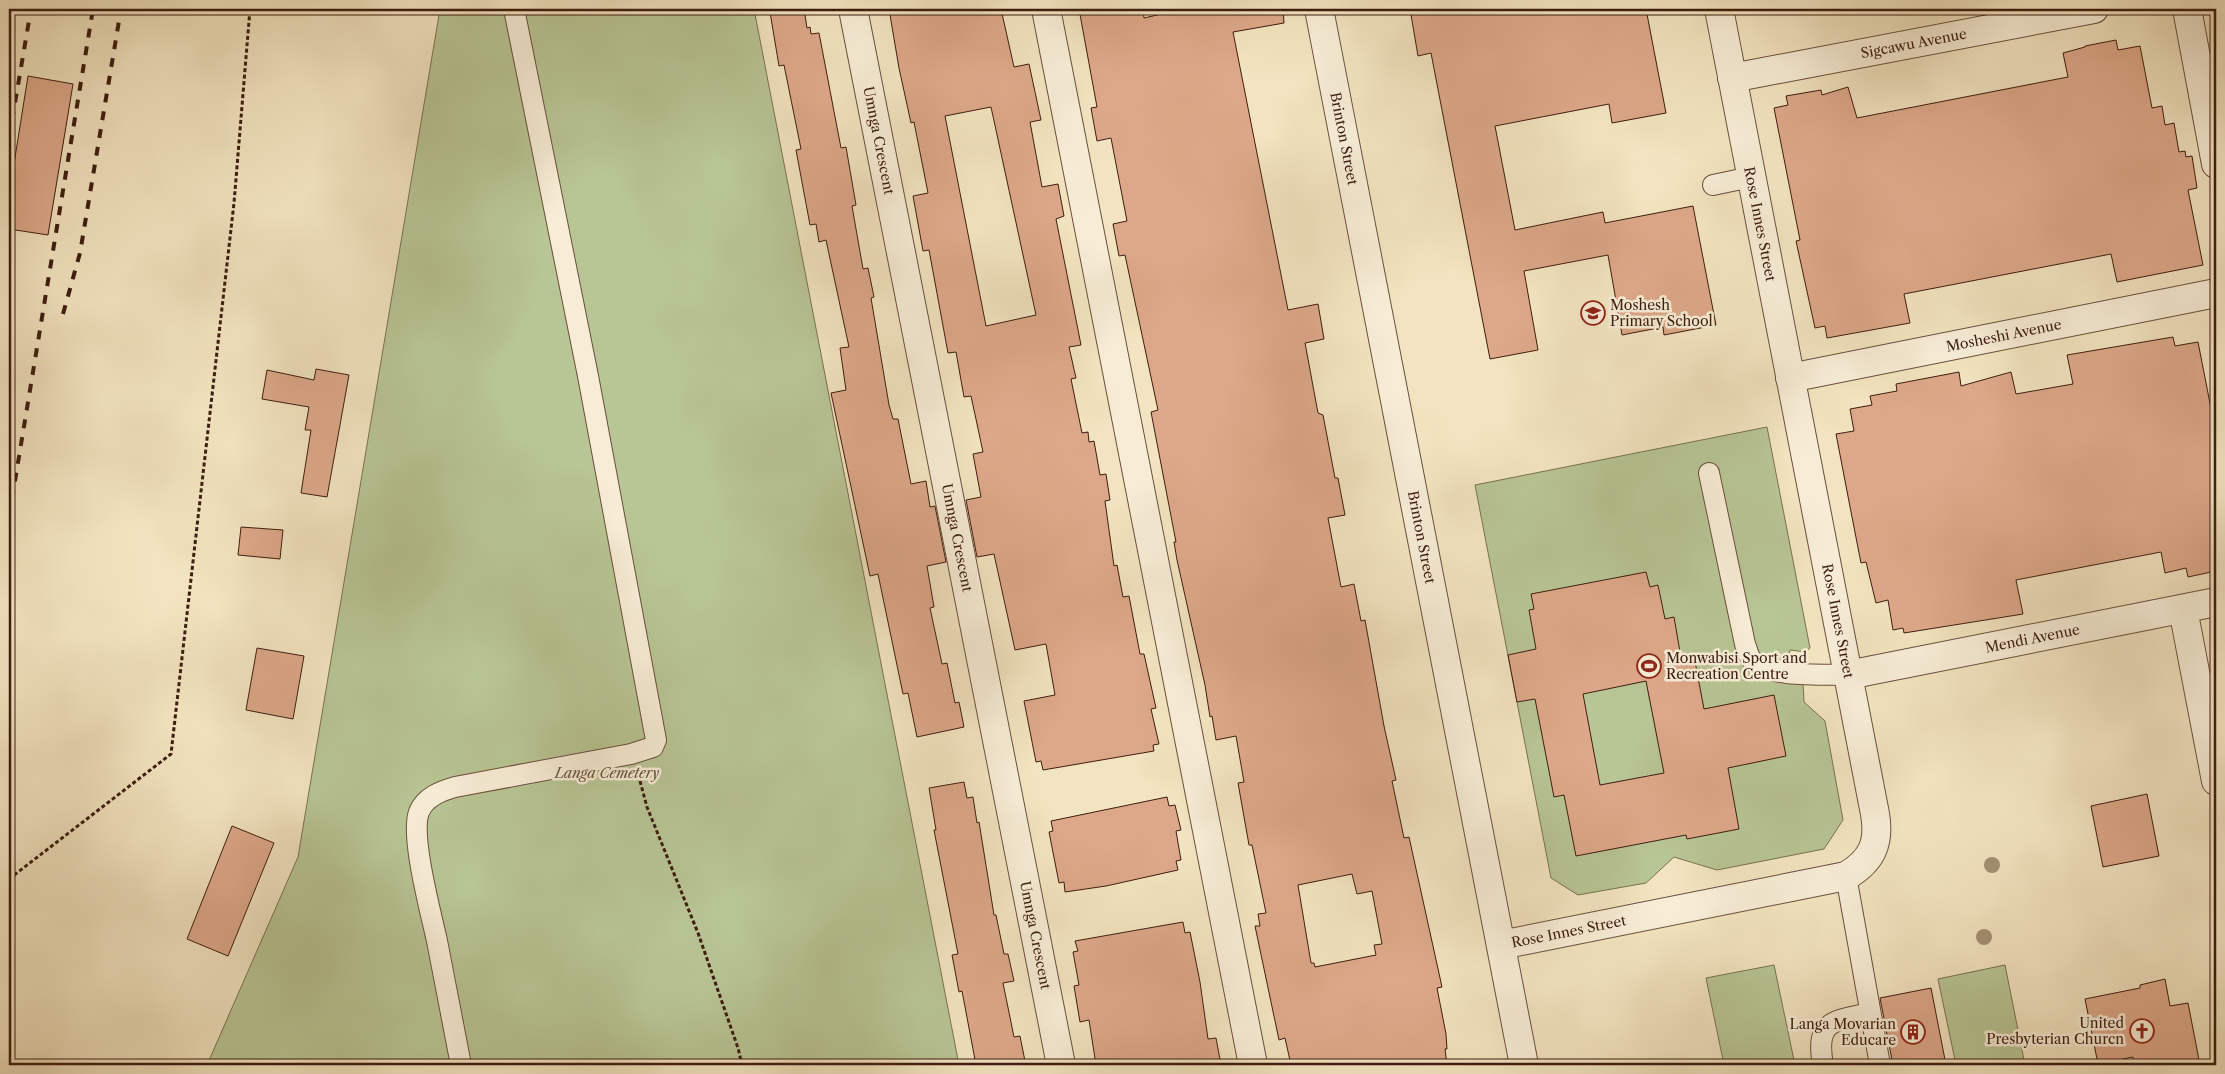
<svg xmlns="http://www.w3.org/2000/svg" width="2225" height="1074" font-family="'Libre Caslon Text',serif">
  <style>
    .green { fill: #b8c594; stroke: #7b7052 }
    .building { fill: #dda889; stroke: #3e1c10; fill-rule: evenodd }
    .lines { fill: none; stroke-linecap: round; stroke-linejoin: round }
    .service-casing { stroke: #6b4e3c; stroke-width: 22 }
    .minor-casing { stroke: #6b4e3c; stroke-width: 30 }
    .path { stroke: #3e1c10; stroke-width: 3; stroke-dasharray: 4 2.5; stroke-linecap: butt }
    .service { stroke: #f7edd6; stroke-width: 20 }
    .minor { stroke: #f7edd6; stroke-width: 28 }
    .rail { stroke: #3e1c10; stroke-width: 4; stroke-dasharray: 9 9; stroke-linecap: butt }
    .tree { fill: #a39275 }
    .labels { text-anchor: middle; stroke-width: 5; stroke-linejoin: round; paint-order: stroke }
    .street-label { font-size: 14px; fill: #3e1c10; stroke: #f7edd6 }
    .poi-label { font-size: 14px; fill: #3e1c10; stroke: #f7edd6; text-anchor: start }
    .park-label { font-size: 14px; font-style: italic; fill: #634f38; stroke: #f7edd6 }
  </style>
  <rect width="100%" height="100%" fill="#f2e4c0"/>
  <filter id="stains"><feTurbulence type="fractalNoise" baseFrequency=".004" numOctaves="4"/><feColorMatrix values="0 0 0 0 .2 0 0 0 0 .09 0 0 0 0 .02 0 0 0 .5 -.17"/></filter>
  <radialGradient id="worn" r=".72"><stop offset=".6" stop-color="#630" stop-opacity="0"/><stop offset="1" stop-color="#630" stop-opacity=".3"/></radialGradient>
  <path class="green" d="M 440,9 L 754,9 L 959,1065 L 207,1065 L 298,857 Z
    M 1767,427 L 1810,648 L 1806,652 L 1790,650 L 1786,680 L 1803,683 L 1804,702 L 1825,721 L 1843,820 L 1824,849 L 1717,870 L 1674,857 L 1646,883 L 1578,895 L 1551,878 L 1475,485 Z
    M 1774,965 L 1795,1065 L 1724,1065 L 1706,978 Z
    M 2005,965 L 2025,1065 L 1956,1065 L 1938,979 Z"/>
  <path class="building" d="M 788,9 L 804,9 L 807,28 L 810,27 L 811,34 L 819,33 L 841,148 L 846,147 L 856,205 L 852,206 L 863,269 L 868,268 L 874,297 L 871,298 L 889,405 L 893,419 L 898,419 L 911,484 L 926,481 L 930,507 L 935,506 L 946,562 L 927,566 L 934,607 L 930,608 L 942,664 L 947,663 L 955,703 L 959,702 L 964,727 L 917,737 L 908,693 L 903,694 L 878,574 L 870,576 L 831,393 L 846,390 L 840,348 L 849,347 L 826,240 L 819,242 L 816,224 L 810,225 L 796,150 L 801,149 L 784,65 L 779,66 L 770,12 Z
    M 889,9 L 1001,9 L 1014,67 L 1029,64 L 1041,120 L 1030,122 L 1042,187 L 1058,184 L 1064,216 L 1056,219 L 1081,345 L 1069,347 L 1076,378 L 1071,379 L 1082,433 L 1088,432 L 1089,442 L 1094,441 L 1100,475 L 1106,474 L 1110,500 L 1105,501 L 1114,566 L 1117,565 L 1123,597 L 1129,596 L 1140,654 L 1144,654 L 1156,708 L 1151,709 L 1159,744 L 1153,745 L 1154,751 L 1043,770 L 1041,761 L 1036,762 L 1024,701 L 1055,695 L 1046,644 L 1015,650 L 994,554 L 977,557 L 966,500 L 981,497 L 973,454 L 983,452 L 971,396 L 964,397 L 956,352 L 948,353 L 929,250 L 923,251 L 913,196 L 928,193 L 914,122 L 911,123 L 899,68 ZM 991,107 L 1036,315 L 986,326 L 945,116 Z
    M 1079,9 L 1143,9 L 1144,18 L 1183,9 L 1283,9 L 1284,23 L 1233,32 L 1288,310 L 1318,304 L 1324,339 L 1305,343 L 1318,413 L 1323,415 L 1335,478 L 1338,478 L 1345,515 L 1328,518 L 1341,587 L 1354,584 L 1361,621 L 1365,620 L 1384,726 L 1396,780 L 1392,781 L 1404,838 L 1409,837 L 1442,987 L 1437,988 L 1446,1034 L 1447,1049 L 1445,1049 L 1447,1065 L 1291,1065 L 1285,1038 L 1279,1040 L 1255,926 L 1260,926 L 1258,914 L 1266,913 L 1252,845 L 1249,845 L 1238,783 L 1244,782 L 1236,736 L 1216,740 L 1212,716 L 1210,717 L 1205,685 L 1177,560 L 1174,542 L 1176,542 L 1151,412 L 1158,410 L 1125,255 L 1119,256 L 1113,224 L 1127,221 L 1111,138 L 1097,141 L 1091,108 L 1097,107 ZM 1352,874 L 1357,894 L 1372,891 L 1382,944 L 1374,945 L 1376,955 L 1315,967 L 1314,963 L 1311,963 L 1298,885 Z
    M 1410,9 L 1646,9 L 1666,113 L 1612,123 L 1609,104 L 1495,126 L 1515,230 L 1603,212 L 1605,223 L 1693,206 L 1716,325 L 1664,335 L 1663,327 L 1622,335 L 1608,255 L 1524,271 L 1538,350 L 1490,359 L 1431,53 L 1418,56 Z
    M 2116,40 L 2118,50 L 2140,46 L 2152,108 L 2162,106 L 2165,125 L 2174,123 L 2179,152 L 2185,151 L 2186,157 L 2192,156 L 2197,188 L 2188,190 L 2203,265 L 2117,282 L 2111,254 L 1904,294 L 1910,323 L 1827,338 L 1825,326 L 1815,328 L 1796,241 L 1800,240 L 1774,108 L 1788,105 L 1786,96 L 1821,90 L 1822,95 L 1848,87 L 1857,118 L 2068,77 L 2063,53 L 2085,47 L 2085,46 Z
    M 28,76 L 73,84 L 48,235 L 9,229 L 9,195 Z
    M 2173,337 L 2175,346 L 2198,342 L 2216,434 L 2216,571 L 2188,577 L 2186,568 L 2165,573 L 2161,552 L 2016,580 L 2023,614 L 1904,633 L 1903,628 L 1893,630 L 1888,600 L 1876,603 L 1866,562 L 1861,563 L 1852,517 L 1836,434 L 1854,431 L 1850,409 L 1872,405 L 1870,396 L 1897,391 L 1896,384 L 1959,372 L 1961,386 L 2011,372 L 2016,394 L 2073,384 L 2067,355 Z
    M 316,369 L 349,375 L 327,497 L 301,493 L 311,430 L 305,430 L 309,407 L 262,399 L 267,370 L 314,380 Z
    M 241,527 L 283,530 L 280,559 L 238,555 Z
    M 1646,572 L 1650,587 L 1658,585 L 1665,619 L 1674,617 L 1681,658 L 1694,656 L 1704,709 L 1774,695 L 1786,756 L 1728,768 L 1739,829 L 1687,839 L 1686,835 L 1576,856 L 1564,795 L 1554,797 L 1535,699 L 1517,702 L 1508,655 L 1536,649 L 1529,610 L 1534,609 L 1531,594 ZM 1646,681 L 1664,773 L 1600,785 L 1583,694 Z
    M 257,648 L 304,656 L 293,719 L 246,710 Z
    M 964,782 L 967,798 L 973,797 L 977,823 L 979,822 L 994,915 L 996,915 L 1004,954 L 1008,954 L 1014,981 L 1003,983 L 1014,1037 L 1020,1036 L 1025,1061 L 1006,1065 L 976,1065 L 962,991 L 959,992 L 952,955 L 958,954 L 934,830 L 936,830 L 929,788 Z
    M 2147,794 L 2159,856 L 2103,867 L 2091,806 Z
    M 1167,797 L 1169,806 L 1175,805 L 1181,830 L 1176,831 L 1181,860 L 1176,861 L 1178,870 L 1106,886 L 1065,892 L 1064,882 L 1059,883 L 1049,832 L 1053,831 L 1051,821 Z
    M 232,826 L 274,843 L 228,956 L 187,939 Z
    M 1183,922 L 1185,933 L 1190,932 L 1200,982 L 1208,1039 L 1216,1038 L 1221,1065 L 1096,1065 L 1089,1020 L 1080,1022 L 1074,986 L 1079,985 L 1073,952 L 1078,951 L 1075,941 Z
    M 2165,979 L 2170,1006 L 2188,1003 L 2200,1065 L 2135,1065 L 2133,1057 L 2098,1064 L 2085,999 L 2140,988 L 2140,985 Z
    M 1931,988 L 1946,1065 L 1893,1065 L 1880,998 Z"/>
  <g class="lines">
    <g class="service-casing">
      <path id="service" d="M 1713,185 L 1751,177
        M 1709,473 L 1745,644 C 1747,649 1749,658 1753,661 C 1769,678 1825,674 1848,675
        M 1846,876 L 1880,1065
        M 461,1065 C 453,1024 445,982 437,941 C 431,913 410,836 419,812 C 425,797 441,791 455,787 L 631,754 L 653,747 L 656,740 L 588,376 L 514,9
        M 1823,1065 C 1815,1020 1833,1021 1870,1013"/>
    </g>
    <g class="minor-casing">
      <g id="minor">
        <path id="s1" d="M 853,9 L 1061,1065"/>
        <path d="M 1046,9 L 1253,1065"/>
        <path id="s2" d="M 1319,9 L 1524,1065"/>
        <path d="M 2187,9 L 2216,164"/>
        <path id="s3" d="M 1732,78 L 2094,9"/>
        <path id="s4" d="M 1790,378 L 2216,293"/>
        <path d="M 2183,609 L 2216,781"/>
        <path id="s5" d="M 1848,675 L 2216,602"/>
        <path id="s6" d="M 1501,945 L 1846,876 C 1872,861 1880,843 1875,814 L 1719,9"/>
      </g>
    </g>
    <path class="path" d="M 640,781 L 647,807 L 698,933 L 738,1048 L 742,1065
      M 9,879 L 171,754 L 234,203 L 250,9"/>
    <use href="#service" class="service"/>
    <use href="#minor" class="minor"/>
    <path class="rail" d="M 9,25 L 12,9
      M 9,138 L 31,9
      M 63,314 L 80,253 L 121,9
      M 9,517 L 93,9"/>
  </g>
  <g class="tree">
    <circle cx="1992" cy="865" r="8"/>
    <circle cx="1984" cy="937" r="8"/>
  </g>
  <defs>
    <g id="school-ring" transform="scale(1.25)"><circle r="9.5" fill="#f7edd6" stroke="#8f2418" stroke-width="1.5"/><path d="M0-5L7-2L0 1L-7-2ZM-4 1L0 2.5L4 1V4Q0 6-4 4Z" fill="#8f2418"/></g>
    <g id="stadium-ring" transform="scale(1.25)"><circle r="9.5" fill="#f7edd6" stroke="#8f2418" stroke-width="1.5"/><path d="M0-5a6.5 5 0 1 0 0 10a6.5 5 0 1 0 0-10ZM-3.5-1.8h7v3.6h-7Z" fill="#8f2418"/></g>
    <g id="church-ring" transform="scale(1.25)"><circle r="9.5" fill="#f7edd6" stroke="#8f2418" stroke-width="1.5"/><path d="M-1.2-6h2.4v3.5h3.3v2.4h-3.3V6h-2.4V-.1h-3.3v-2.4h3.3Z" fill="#8f2418"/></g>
    <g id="building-ring" transform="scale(1.25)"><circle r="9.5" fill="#f7edd6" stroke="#8f2418" stroke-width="1.5"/><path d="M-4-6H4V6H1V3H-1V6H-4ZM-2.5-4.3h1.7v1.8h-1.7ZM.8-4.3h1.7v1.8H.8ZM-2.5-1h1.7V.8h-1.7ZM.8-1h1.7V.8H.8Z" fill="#8f2418"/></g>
  </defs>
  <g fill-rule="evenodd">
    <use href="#school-ring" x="1593" y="313"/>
    <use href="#stadium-ring" x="1649" y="666"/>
    <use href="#church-ring" x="2142" y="1031"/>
    <use href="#building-ring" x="1913" y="1032"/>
  </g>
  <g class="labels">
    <g class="street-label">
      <text dy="5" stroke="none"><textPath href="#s3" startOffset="185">Sigcawu Avenue</textPath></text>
      <text dy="5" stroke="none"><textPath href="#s2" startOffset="132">Brinton Street</textPath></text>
      <text dy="5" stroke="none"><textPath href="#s1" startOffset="134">Umnga Crescent</textPath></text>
      <text transform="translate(1760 224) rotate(79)" y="5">Rose Innes Street</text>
      <text dy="5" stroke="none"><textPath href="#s4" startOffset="218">Mosheshi Avenue</textPath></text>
      <text dy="5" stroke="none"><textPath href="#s1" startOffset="539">Umnga Crescent</textPath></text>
      <text dy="5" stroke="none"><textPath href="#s2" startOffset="538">Brinton Street</textPath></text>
      <text transform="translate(1838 621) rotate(79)" y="5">Rose Innes Street</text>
      <text dy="5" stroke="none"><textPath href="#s5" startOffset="188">Mendi Avenue</textPath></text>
      <text dy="5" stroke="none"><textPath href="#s6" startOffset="69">Rose Innes Street</textPath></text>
      <text dy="5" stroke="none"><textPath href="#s1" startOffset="944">Umnga Crescent</textPath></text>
    </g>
    <g class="poi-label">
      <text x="1610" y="310">Moshesh<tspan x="1610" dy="16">Primary School</tspan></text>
      <text x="1666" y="663">Monwabisi Sport and<tspan x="1666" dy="16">Recreation Centre</tspan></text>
      <text x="2124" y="1028" text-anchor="end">United<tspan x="2124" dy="16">Presbyterian Churcn</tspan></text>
      <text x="1896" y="1029" text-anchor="end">Langa Movarian<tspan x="1896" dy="16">Educare</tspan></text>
    </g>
    <g class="park-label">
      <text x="607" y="778">Langa Cemetery</text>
    </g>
  </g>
  <rect width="2225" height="1074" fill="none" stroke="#f2e4c0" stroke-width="30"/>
  <rect x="10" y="10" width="2205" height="1054" fill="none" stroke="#3e1c10" stroke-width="2.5"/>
  <rect x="15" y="15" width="2195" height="1044" fill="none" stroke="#3e1c10"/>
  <rect width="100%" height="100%" filter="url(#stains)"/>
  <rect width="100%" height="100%" fill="url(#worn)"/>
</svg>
